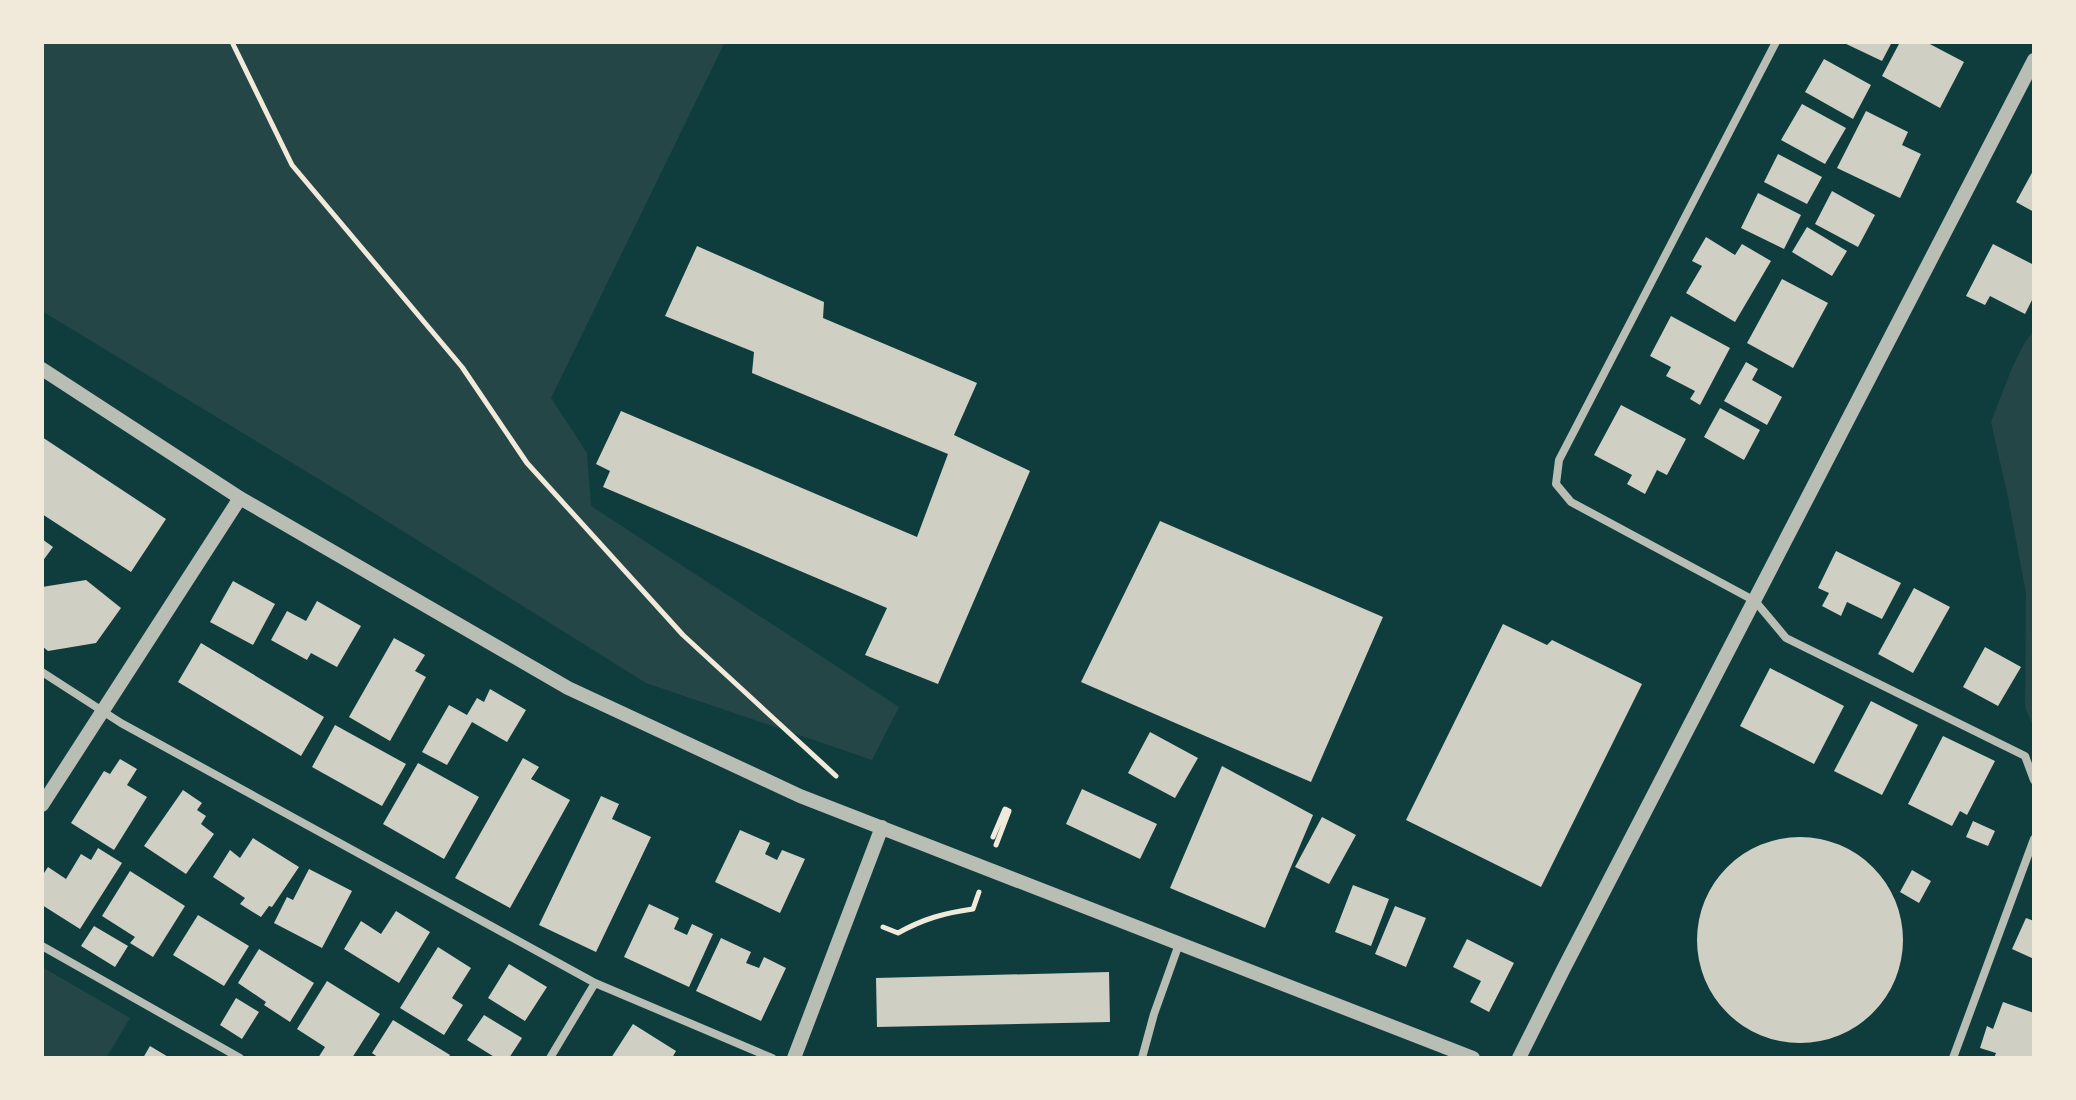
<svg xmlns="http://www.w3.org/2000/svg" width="2076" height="1100" font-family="Bitter,serif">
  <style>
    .green { fill: #244646 }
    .building { fill: #cfcfc3 }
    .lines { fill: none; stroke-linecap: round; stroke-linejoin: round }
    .path { stroke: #f1e9da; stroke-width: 5 }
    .minor { stroke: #b8beb3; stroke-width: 8 }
    .tertiary { stroke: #b8beb3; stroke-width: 14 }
  </style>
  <rect width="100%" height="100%" fill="#0f3d3e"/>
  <path class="green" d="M 42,42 L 725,42 L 551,398 L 587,453 L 591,506 L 899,707 L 872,760 L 646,683 L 345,495 L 42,311 Z
    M 2034,330 L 2034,728 L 2025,707 L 2026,593 L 2008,497 L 1991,422 L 2012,368 L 2024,344 Z
    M 42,967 L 130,1018 L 106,1058 L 42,1058 Z"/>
  <path class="building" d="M 1842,42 L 1892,42 L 1882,61 Z
    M 1900,42 L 1926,42 L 1964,62 L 1940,108 L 1882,76 Z
    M 1824,59 L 1871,85 L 1853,119 L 1805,92 Z
    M 1802,104 L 1846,128 L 1825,164 L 1781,140 Z
    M 1866,111 L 1908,132 L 1902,145 L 1921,154 L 1900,198 L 1837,168 Z
    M 1778,154 L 1822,177 L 1807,204 L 1764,182 Z
    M 2034,169 L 2034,212 L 2016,202 Z
    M 1832,191 L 1875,215 L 1858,247 L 1815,224 Z
    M 1758,193 L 1801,215 L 1784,249 L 1741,228 Z
    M 1807,227 L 1847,251 L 1832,276 L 1792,252 Z
    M 1706,237 L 1735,255 L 1742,244 L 1771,261 L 1735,322 L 1686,293 L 1702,266 L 1692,261 Z
    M 1993,244 L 2034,265 L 2034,296 L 2025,314 L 1990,296 L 1985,305 L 1966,296 Z
    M 697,246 L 824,302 L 823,318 L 977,383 L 954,435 L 1030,471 L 938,684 L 865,655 L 887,608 L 603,487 L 610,471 L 596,464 L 621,411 L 917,537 L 948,454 L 752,373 L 754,352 L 665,316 Z
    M 1782,279 L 1828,303 L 1793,368 L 1747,343 Z
    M 1671,316 L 1730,348 L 1700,405 L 1690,399 L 1695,391 L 1666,376 L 1671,367 L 1650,356 Z
    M 1746,362 L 1758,369 L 1752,380 L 1782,397 L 1767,425 L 1724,401 Z
    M 1621,405 L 1686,439 L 1667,475 L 1657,470 L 1645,494 L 1627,484 L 1632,475 L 1594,455 Z
    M 1720,408 L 1760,430 L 1744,460 L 1704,437 Z
    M 42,437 L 166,519 L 131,572 L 42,514 Z
    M 1160,521 L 1383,617 L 1311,782 L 1081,682 Z
    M 42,539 L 53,547 L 42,562 Z
    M 1836,551 L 1901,583 L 1882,619 L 1847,602 L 1841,616 L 1822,606 L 1829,593 L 1818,588 Z
    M 86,580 L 121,608 L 96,643 L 48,651 L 42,646 L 42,587 Z
    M 233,581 L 275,604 L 253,645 L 210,622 Z
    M 1914,588 L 1950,607 L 1913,673 L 1878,654 Z
    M 317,601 L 361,626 L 337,667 L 311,653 L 307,660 L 271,640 L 287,611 L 306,621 Z
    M 1503,624 L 1547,645 L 1552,640 L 1642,684 L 1541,887 L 1406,820 Z
    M 394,638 L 425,655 L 415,671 L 426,677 L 390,741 L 349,717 Z
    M 201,643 L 324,717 L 301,756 L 178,682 Z
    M 1985,647 L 2021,667 L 1998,706 L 1963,687 Z
    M 1770,668 L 1844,706 L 1814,764 L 1740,726 Z
    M 490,689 L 526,710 L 507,742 L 472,722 L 447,765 L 422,752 L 449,705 L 467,715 L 477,698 L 484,702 Z
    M 1871,701 L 1918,725 L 1882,795 L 1834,771 Z
    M 335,725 L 406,764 L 382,806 L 312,767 Z
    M 1150,732 L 1198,758 L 1175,798 L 1128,773 Z
    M 1943,736 L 1995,761 L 1967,815 L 1960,811 L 1952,826 L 1908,804 Z
    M 523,758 L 539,767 L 531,779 L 570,800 L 510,908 L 455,878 Z
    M 120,759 L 137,769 L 127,785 L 147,797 L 114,850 L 71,823 L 104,771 L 110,774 Z
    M 418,763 L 479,797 L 444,859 L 383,824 Z
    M 1222,766 L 1313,815 L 1265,928 L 1170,888 Z
    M 1082,789 L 1157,824 L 1140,859 L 1066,824 Z
    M 183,790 L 202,803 L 197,810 L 206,816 L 201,824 L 214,834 L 186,874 L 144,846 Z
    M 601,796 L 619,804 L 612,819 L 651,837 L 596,952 L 539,925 Z
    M 1322,817 L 1356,835 L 1329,884 L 1295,867 Z
    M 1973,821 L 1995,831 L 1988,846 L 1966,837 Z
    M 740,830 L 770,843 L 765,854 L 777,860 L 782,850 L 805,859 L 780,913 L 715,882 Z
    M1697 940a103 103 0 1 1 206 0a103 103 0 1 1-206 0Z
    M 253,838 L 299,867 L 272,907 L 269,906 L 261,917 L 240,904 L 245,898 L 213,877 L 230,850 L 240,858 Z
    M 98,848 L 122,863 L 80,929 L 42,905 L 42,876 L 48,867 L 66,879 L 81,854 L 91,860 Z
    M 309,869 L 352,891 L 322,948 L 274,923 L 287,897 L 293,900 Z
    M 1912,870 L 1931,881 L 1919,903 L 1900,892 Z
    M 130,871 L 185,906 L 153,957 L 130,943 L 135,937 L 102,916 Z
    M 1353,885 L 1389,899 L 1371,946 L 1335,932 Z
    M 649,904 L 679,918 L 674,929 L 687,935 L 692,924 L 713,934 L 689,987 L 624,957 Z
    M 1395,906 L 1426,918 L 1406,967 L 1375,954 Z
    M 396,911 L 430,932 L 399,983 L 344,949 L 361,921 L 381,934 Z
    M 198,915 L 249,946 L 224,986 L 173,955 Z
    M 2026,918 L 2034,921 L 2034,959 L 2012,949 Z
    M 94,926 L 128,946 L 115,967 L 81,946 Z
    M 721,938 L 751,952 L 746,963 L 759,968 L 764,957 L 786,968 L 761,1021 L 696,991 Z
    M 1467,939 L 1514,963 L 1489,1012 L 1470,1002 L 1481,981 L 1453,967 Z
    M 438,947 L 471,968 L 452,998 L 463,1005 L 444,1035 L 400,1008 Z
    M 259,949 L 314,983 L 290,1022 L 264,1005 L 266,1002 L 238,983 Z
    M 509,964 L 547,987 L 525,1021 L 488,998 Z
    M 1109,972 L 1110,1022 L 877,1027 L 876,978 Z
    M 327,981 L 380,1014 L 352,1058 L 318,1058 L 325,1047 L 297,1029 Z
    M 236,998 L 259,1012 L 242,1039 L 220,1025 Z
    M 2003,1002 L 2034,1013 L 2034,1058 L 1994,1058 L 1996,1053 L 1980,1048 L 1987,1026 L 1993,1029 Z
    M 484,1015 L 522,1038 L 509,1058 L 496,1058 L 467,1040 Z
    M 393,1020 L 450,1055 L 448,1058 L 379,1058 L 372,1053 Z
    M 633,1024 L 676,1051 L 672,1058 L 611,1058 Z
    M 150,1046 L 170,1058 L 143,1058 Z"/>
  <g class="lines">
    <path class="path" d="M 232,42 L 292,165 L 462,367 L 527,463 L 683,635 L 836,776
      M 993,837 L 1005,809 L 1009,811 L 996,845
      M 883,927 L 898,933 C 923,919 944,913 973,909 L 979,892"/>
    <path class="minor" d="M 1776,42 L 1559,460 L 1556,484 L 1571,502 L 1755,601 L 1786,638 L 2025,756 L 2034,780
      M 42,672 L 121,723 L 595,983 L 772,1058
      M 42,946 L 240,1058
      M 550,1058 L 595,983
      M 1142,1058 L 1154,1014 L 1179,944
      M 1953,1058 L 2034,839"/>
    <path class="tertiary" d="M 42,369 L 240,498 L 568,688 L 800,796 L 1473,1058
      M 42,805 L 240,498
      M 794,1058 L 882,827
      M 1519,1058 L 1564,968 L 2034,60"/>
  </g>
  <rect width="2076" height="1100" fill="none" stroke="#f1e9da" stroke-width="88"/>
</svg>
